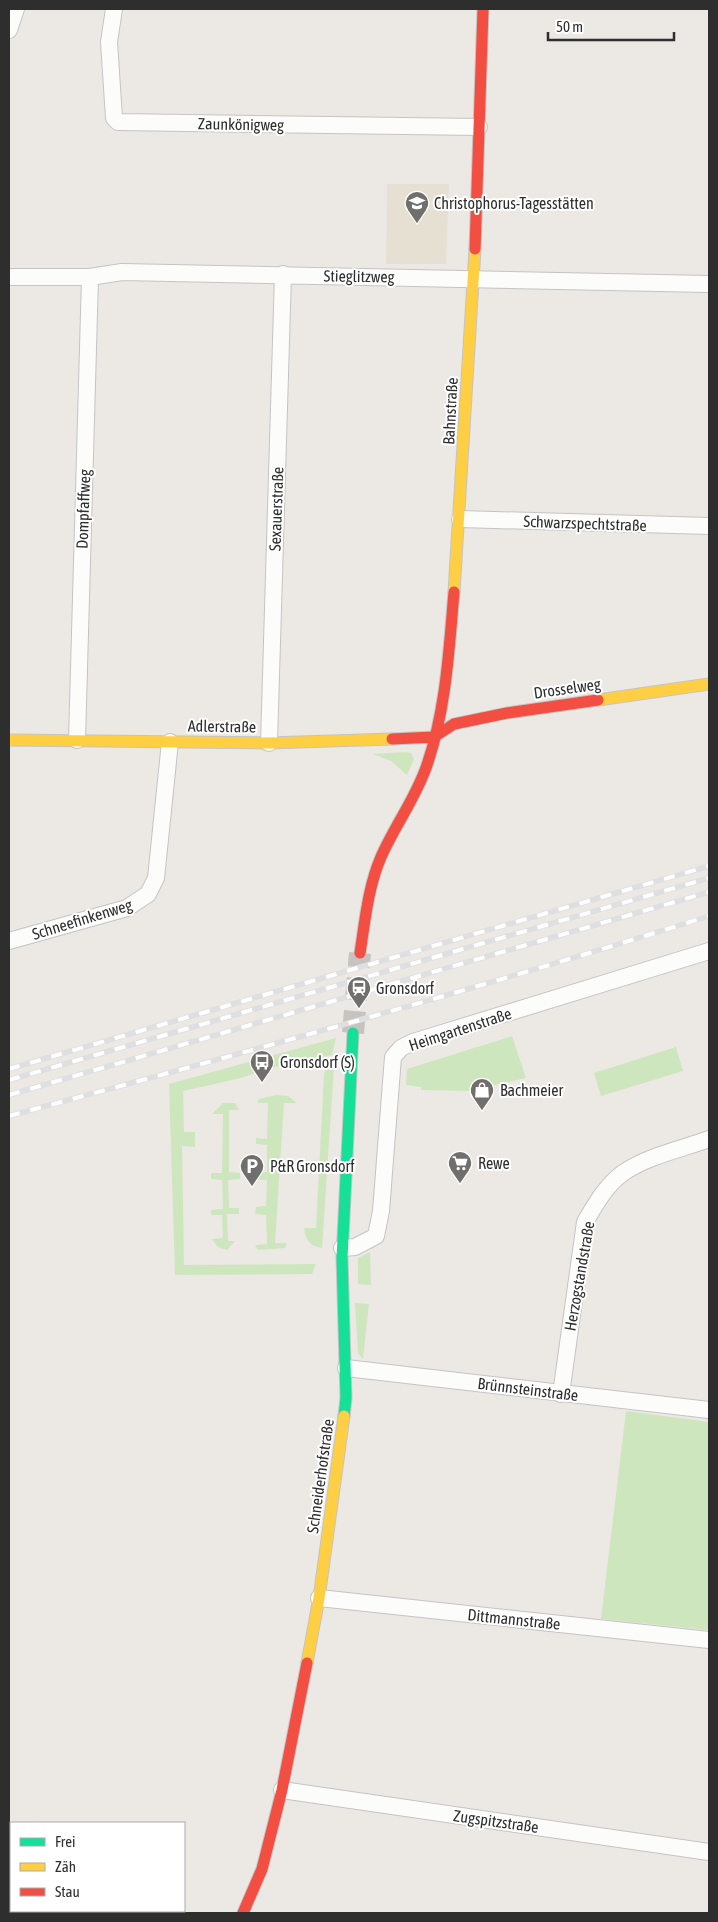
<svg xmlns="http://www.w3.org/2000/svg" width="718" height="1922" font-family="'Asap Condensed',sans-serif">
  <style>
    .education { fill: #e6e0d3 }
    .green { fill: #cee6be }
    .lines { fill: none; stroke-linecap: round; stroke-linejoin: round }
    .secondary-tunnel { stroke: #c6c3c0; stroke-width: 22; stroke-dasharray: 22 11; stroke-linecap: butt }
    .street-casing { stroke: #c5c4c5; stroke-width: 18 }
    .fast-casing { stroke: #c5c4c5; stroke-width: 13 }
    .slow-casing { stroke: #c5c4c5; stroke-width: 13 }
    .jam-casing { stroke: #c5c4c5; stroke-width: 13 }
    .street { stroke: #fcfcfb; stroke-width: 16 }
    .fast { stroke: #16e098; stroke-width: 11 }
    .slow { stroke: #ffcf43; stroke-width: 11 }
    .jam { stroke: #f24e42; stroke-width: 11 }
    .rail-casing { stroke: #dfdfe1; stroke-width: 5.5 }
    .rail { stroke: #fff; stroke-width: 4; stroke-dasharray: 11; stroke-linecap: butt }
    .labels { text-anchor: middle; stroke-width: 4; stroke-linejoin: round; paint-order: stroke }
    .street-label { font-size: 16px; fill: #2e2e2e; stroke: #fff }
    .poi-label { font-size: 16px; fill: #2e2e2e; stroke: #fff; text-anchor: start }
  </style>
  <rect width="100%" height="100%" fill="#ece8e4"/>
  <path class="education" d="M 387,184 L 449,184 L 446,264 L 386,264 Z"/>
  <path class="green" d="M 406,752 L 411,753 L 414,759 L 407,775 L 391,761 L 373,754 Z
    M 512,1036 L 526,1078 L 469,1091 L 421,1090 L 421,1087 L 406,1085 L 407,1069 Z
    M 336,1038 L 332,1055 L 285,1064 L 237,1079 L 183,1091 L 184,1132 L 195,1132 L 195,1147 L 182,1146 L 184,1265 L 316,1264 L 312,1274 L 175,1275 L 169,1084 Z
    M 676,1047 L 683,1071 L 601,1096 L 594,1073 Z
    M 334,1067 L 322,1248 C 309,1245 306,1241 304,1228 L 316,1228 L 324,1075 L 325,1069 Z
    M 276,1095 L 288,1096 L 297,1103 L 284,1103 L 275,1243 L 287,1243 L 285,1248 L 258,1250 L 255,1245 L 267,1244 L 266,1215 L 255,1214 L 256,1207 L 266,1206 L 267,1180 L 254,1179 L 256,1172 L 267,1172 L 267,1145 L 256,1144 L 256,1138 L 267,1139 L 268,1103 L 257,1103 L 259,1099 Z
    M 223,1103 L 235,1103 L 239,1110 L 229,1110 L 229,1172 L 240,1173 L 240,1179 L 228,1180 L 229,1208 L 239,1208 L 239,1214 L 227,1214 L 228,1241 L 235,1241 L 227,1250 L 218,1247 L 212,1239 L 223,1238 L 222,1215 L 211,1215 L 211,1210 L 223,1209 L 222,1180 L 211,1179 L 211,1173 L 222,1173 L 223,1114 L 212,1114 Z
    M 370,1252 L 371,1285 L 358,1284 L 358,1258 Z
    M 355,1303 L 369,1304 L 363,1359 L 358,1353 Z
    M 626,1411 L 709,1422 L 708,1630 L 601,1619 Z"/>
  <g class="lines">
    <path class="secondary-tunnel" d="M 353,1033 L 360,953"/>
    <g class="street-casing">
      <path id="street" d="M 114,9 L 109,42 L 114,118 L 118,122 L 479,127
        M 9,30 L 16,9
        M 9,277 L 90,277 L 122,272 L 709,284
        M 460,519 L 709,526
        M 77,740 L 90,277
        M 269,743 L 283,274
        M 9,941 L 127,908 L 148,894 L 156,878 L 170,742
        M 342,1248 L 355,1247 L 376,1236 L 381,1211 L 393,1057 L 401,1048 L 413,1042 L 709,951
        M 346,1368 L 709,1410
        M 561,1394 L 585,1222 C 595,1205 606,1185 623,1173 C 647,1156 682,1149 709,1139
        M 319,1598 L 709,1640
        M 282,1790 L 709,1852"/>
    </g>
    <g class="fast-casing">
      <path id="fast" d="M 344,1416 L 346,1398 L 342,1258 L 353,1033"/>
    </g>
    <g class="slow-casing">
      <path id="slow" d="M 454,592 L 475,249
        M 598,700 L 709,684
        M 9,740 L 269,743 L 392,739
        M 307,1663 L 319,1598 L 344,1416"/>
    </g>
    <g class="jam-casing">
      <path id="jam" d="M 475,249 L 483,9
        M 392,739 L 434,737 L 454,724 L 507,713 L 598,700
        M 360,953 C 365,921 368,887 381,857 C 395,825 416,798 427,765 C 446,710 449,650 454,592
        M 243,1913 L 262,1869 L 282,1790 L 307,1663"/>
    </g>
    <use href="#street" class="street"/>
    <use href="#fast" class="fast"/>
    <use href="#slow" class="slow"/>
    <use href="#jam" class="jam"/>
    <g class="rail-casing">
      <path id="rail" d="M 9,1069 L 709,866
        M 9,1080 L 709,878
        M 9,1095 L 709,892
        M 9,1116 C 244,1053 478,989 709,916"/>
    </g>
    <use href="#rail" class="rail"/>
  </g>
  <defs>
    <g id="school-pin" transform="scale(1.25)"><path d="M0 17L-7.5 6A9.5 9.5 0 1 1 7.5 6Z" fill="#706f6e" stroke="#fff"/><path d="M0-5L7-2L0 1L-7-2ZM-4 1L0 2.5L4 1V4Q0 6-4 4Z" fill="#fff"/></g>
    <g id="station-pin" transform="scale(1.25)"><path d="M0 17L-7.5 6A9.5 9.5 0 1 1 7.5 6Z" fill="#706f6e" stroke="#fff"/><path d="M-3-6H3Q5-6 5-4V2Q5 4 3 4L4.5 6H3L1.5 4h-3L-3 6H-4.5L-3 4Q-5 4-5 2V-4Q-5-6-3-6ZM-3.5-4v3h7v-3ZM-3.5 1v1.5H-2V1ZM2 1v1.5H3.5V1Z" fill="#fff"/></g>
    <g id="bus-pin" transform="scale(1.25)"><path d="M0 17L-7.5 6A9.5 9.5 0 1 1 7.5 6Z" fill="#706f6e" stroke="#fff"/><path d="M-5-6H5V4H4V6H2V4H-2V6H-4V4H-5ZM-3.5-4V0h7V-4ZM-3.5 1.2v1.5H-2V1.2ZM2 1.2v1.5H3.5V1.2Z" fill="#fff"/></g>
    <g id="shop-pin" transform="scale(1.25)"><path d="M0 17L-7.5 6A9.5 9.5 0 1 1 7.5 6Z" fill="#706f6e" stroke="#fff"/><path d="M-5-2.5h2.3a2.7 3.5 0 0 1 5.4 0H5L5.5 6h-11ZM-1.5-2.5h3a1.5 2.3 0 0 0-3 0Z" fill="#fff"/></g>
    <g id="supermarket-pin" transform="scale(1.25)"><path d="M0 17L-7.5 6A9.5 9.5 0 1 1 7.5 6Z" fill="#706f6e" stroke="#fff"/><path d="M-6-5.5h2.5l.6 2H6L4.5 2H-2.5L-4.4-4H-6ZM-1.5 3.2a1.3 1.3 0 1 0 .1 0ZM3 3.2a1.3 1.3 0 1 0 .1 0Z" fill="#fff"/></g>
    <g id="parking-pin" transform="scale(1.25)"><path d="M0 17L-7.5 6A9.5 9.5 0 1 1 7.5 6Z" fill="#706f6e" stroke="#fff"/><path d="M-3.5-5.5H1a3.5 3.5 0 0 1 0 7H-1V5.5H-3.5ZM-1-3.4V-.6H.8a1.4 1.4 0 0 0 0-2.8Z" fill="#fff"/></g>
  </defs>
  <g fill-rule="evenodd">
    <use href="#school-pin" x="417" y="203"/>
    <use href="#station-pin" x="359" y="988"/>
    <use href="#bus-pin" x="262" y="1062"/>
    <use href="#shop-pin" x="482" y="1090"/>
    <use href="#supermarket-pin" x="460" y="1163"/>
    <use href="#parking-pin" x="252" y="1166"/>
  </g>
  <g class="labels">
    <g class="street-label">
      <text transform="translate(241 124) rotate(1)" y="6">Zaunkönigweg</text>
      <text transform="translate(359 276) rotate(1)" y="6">Stieglitzweg</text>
      <text transform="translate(450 411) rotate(-87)" y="6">Bahnstraße</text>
      <text transform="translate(83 509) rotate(-88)" y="6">Dompfaffweg</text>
      <text transform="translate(276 509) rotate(-88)" y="6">Sexauerstraße</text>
      <text transform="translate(585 523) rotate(2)" y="6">Schwarzspechtstraße</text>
      <text transform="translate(567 688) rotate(-8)" y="6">Drosselweg</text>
      <text transform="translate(222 726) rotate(1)" y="6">Adlerstraße</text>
      <text transform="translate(82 919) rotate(-17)" y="6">Schneefinkenweg</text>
      <text transform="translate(460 1029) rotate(-18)" y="6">Heimgartenstraße</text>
      <text transform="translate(579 1276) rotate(-80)" y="6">Herzogstandstraße</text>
      <text transform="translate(528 1389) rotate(7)" y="6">Brünnsteinstraße</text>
      <text transform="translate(320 1476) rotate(-82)" y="6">Schneiderhofstraße</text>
      <text transform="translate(514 1619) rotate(6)" y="6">Dittmannstraße</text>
      <text transform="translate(496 1821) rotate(8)" y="6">Zugspitzstraße</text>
    </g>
    <g class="poi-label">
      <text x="434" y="209">Christophorus-Tagesstätten</text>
      <text x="376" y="994">Gronsdorf</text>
      <text x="280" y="1068">Gronsdorf (S)</text>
      <text x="500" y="1096">Bachmeier</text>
      <text x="478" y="1169">Rewe</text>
      <text x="270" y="1172">P&amp;R Gronsdorf</text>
    </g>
  </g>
  <rect width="718" height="1922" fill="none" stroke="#2e2e2e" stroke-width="20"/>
  <rect x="10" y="1822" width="175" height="90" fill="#ffffff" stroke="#ababab"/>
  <rect x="20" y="1838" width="25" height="8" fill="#16e098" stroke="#ababab"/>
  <text x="55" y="1847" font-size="15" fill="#2e2e2e">Frei</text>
  <rect x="20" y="1863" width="25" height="8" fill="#ffcf43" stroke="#ababab"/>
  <text x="55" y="1872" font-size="15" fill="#2e2e2e">Zäh</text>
  <rect x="20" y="1888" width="25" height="8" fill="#f24e42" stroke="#ababab"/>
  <text x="55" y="1897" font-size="15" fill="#2e2e2e">Stau</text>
  <path d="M548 32v8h126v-8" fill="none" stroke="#2e2e2e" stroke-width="2.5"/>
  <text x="556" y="32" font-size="15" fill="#2e2e2e" stroke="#ffffff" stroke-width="4" paint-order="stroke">50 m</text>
</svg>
